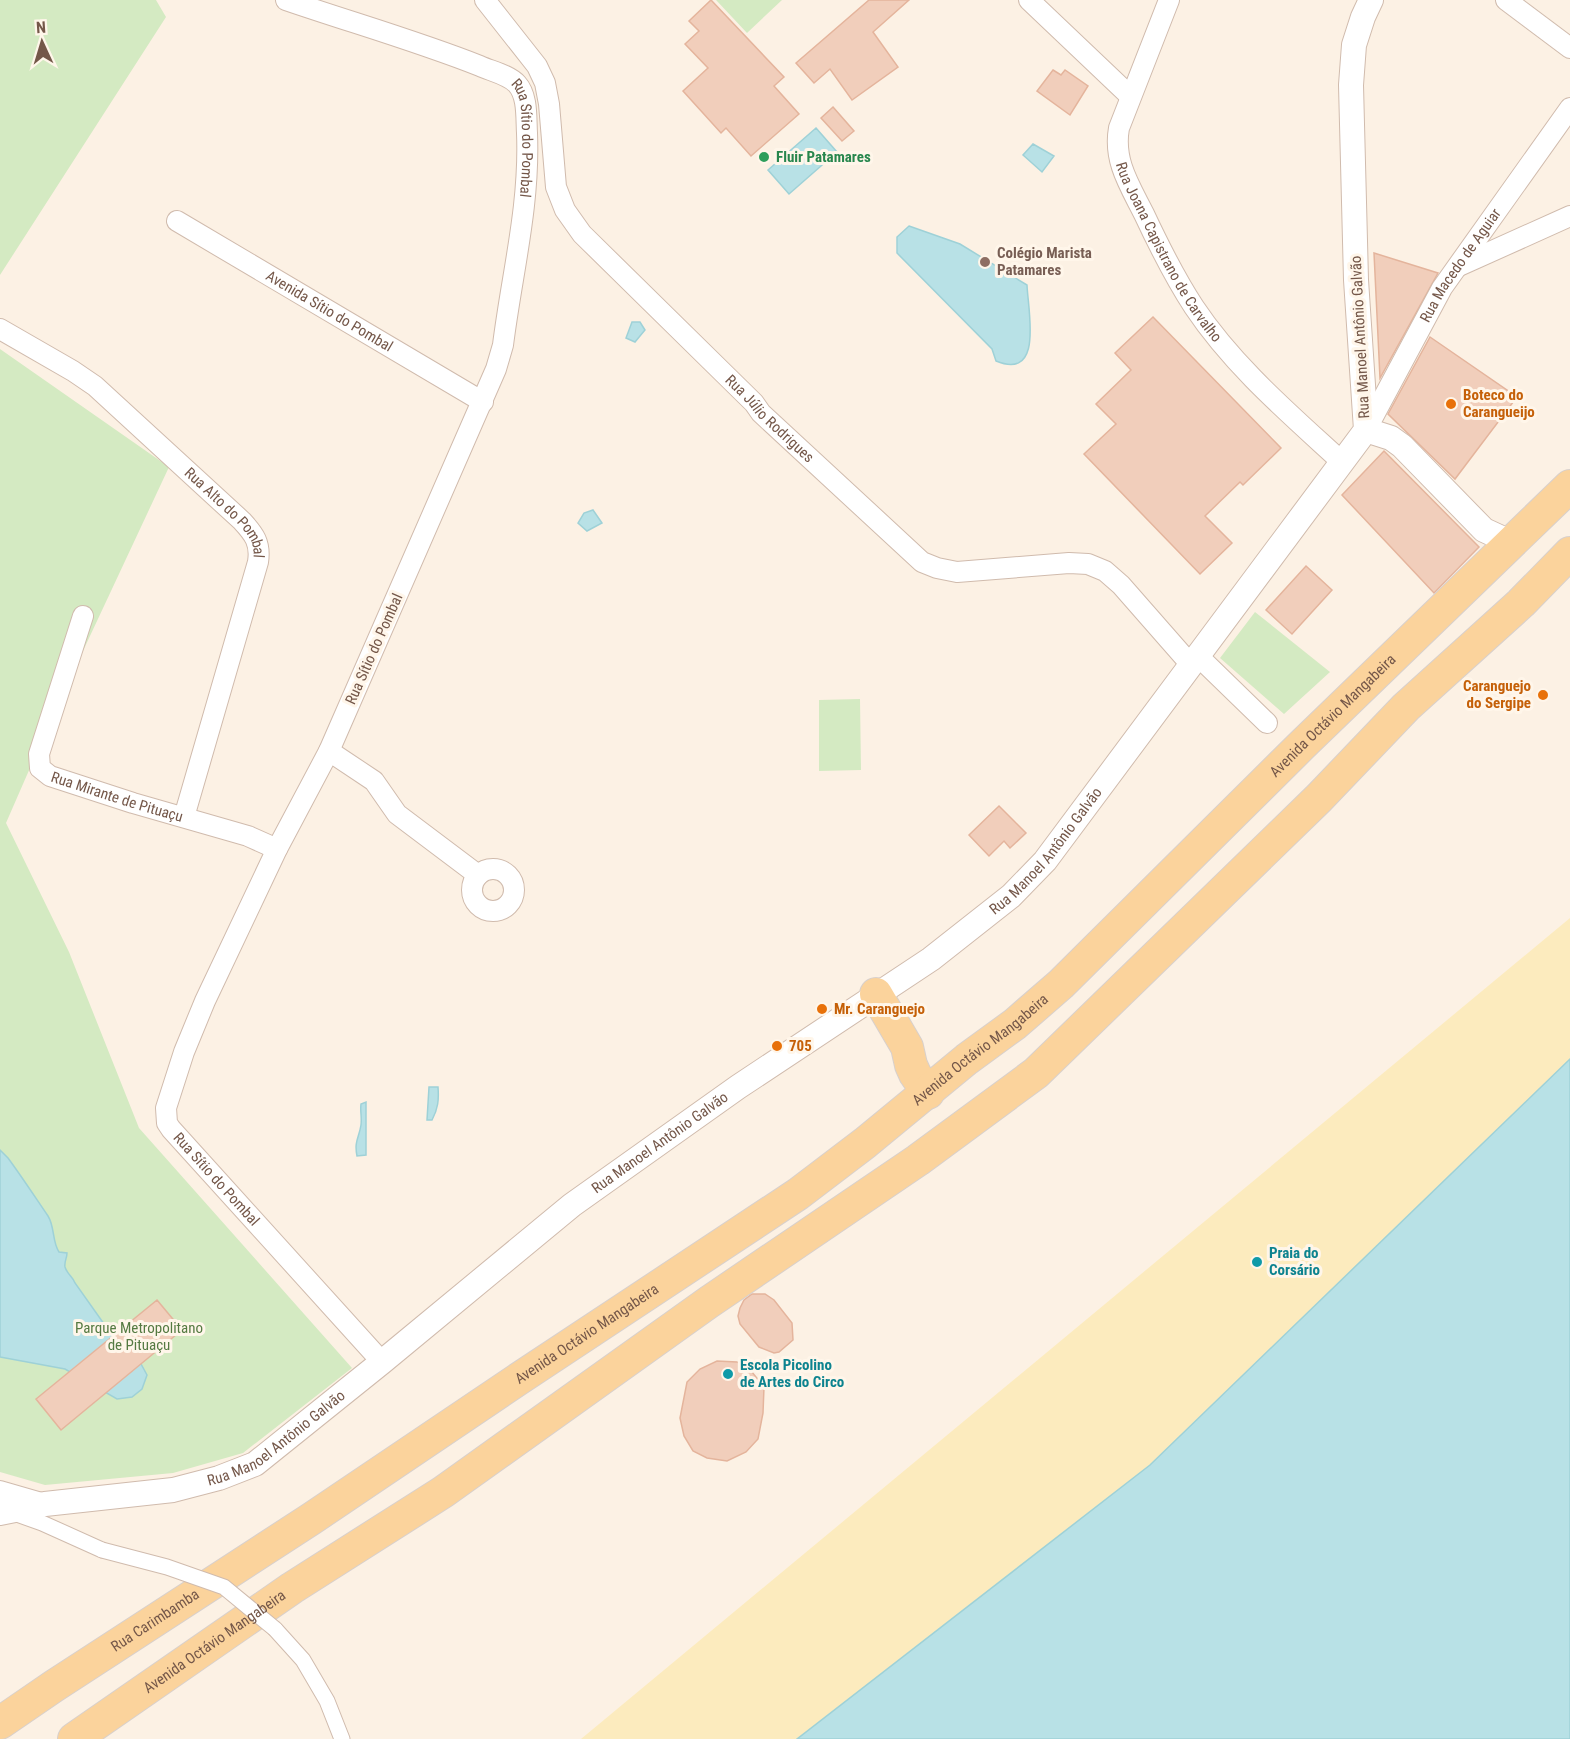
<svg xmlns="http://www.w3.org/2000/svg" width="1570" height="1739" font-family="'Roboto Condensed',sans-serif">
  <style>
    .green { fill: #d4eac2 }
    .sand { fill: #fcebbe }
    .water { fill: #b8e1e6; stroke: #9ed1d7; stroke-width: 1.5 }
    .building { fill: #f1cebb; stroke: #e4b49c; stroke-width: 1.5 }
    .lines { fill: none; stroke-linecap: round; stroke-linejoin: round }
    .pedestrian-casing { stroke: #d0bbad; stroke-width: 17 }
    .minor-casing { stroke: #d0bbad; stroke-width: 22 }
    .tertiary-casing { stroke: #d0bbad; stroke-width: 26 }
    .primary-casing { stroke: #d8d0cc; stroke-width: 34 }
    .pedestrian { stroke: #fff; stroke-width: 15 }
    .minor { stroke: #fff; stroke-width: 20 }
    .tertiary { stroke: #fff; stroke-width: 24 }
    .primary { stroke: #fbd39c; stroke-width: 32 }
    .pedestrian-bridge-casing { stroke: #d0bbad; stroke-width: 17; stroke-linecap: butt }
    .pedestrian-bridge { stroke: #fff; stroke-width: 15 }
    .leisure-dot { fill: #2e9e5b; stroke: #fff6ea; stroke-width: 2 }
    .education-dot { fill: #8d6e63; stroke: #fff6ea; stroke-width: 2 }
    .food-dot { fill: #e8710a; stroke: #fff6ea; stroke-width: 2 }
    .culture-dot { fill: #0f9aa8; stroke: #fff6ea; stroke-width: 2 }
    .labels { text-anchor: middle; stroke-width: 6; stroke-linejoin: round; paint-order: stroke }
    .street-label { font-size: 15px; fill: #745749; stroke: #fff6ea }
    .leisure-label { font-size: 15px; font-weight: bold; fill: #27864d; stroke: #fff6ea; text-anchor: start }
    .education-label { font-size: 15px; font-weight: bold; fill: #785e54; stroke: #fff6ea; text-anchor: start }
    .food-label { font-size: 15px; font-weight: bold; fill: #c56008; stroke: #fff6ea; text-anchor: start }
    .culture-label { font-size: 15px; font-weight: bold; fill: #0d838f; stroke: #fff6ea; text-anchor: start }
    .park-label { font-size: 15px; fill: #557a42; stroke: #fff6ea }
  </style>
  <rect width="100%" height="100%" fill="#fcf1e4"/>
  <path class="green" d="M 0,0 L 156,0 L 166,17 L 0,275 Z
    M 716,0 L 782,0 L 747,33 Z
    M 0,349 L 169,467 L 54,713 L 6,823 L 69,952 L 139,1128 L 352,1368 L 243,1453 L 173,1473 L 45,1485 L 0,1472 Z
    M 1255,612 L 1330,672 L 1284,714 L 1220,658 Z
    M 860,699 L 861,770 L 819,771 L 819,700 Z"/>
  <path class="sand" d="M 1570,918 L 1570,1059 L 1150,1465 L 797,1739 L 581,1739 Z"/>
  <path class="water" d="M 816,128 L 837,152 L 789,194 L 768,170 Z
    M 1033,144 L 1054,156 L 1042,172 L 1023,155 Z
    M 909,226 L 960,244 L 1027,285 C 1028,311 1044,381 996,361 L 992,349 L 897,253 L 897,237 Z
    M 632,322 L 640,322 L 645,330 L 635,342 L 626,338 Z
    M 593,510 L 602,523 L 587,531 L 578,523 L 584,513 Z
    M 1570,1059 L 1570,1739 L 797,1739 L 1150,1465 Z
    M 429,1087 L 438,1087 C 439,1100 438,1109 432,1120 L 427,1120 Z
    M 366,1102 L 366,1155 L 357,1156 C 354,1141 359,1138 361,1125 C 362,1117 360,1111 361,1104 Z
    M 0,1150 L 8,1158 C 22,1177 35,1197 48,1216 C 55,1227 52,1242 59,1252 L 67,1253 C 67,1258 64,1262 65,1267 C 67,1274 73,1277 75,1283 L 109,1331 L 141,1364 L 147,1375 L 142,1389 L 132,1397 L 117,1399 L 65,1369 L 0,1357 Z"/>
  <path class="building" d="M 711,0 L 784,77 L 774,86 L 799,114 L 751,156 L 726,128 L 721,133 L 683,91 L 708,68 L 685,44 L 699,31 L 689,21 Z
    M 869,0 L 909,0 L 873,32 L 898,67 L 852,100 L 830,69 L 814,83 L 796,63 Z
    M 1053,70 L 1061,75 L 1065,70 L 1088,86 L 1070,115 L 1037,91 Z
    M 833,107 L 854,131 L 842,141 L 821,118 Z
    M 1374,253 L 1438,273 L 1380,378 Z
    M 1153,317 L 1281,448 L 1243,485 L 1240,482 L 1205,516 L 1232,543 L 1200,574 L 1084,454 L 1116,424 L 1096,404 L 1131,370 L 1115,353 Z
    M 1430,337 L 1517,397 L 1455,479 L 1388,414 Z
    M 1384,451 L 1479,547 L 1434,593 L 1342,495 Z
    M 1306,566 L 1332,590 L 1292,634 L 1266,610 Z
    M 999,806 L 1026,833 L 1010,848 L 1004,841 L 989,856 L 969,835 Z
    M 752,1294 L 765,1294 L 774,1300 L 792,1323 L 793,1340 L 779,1352 L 774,1353 L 759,1347 L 740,1324 L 738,1316 L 740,1308 L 744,1300 Z
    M 157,1300 L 182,1330 L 61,1430 L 36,1399 Z
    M 717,1361 L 737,1362 L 752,1372 L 764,1387 L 763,1413 L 758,1439 L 746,1452 L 727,1461 L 707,1458 L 693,1451 L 684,1436 L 680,1418 L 687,1382 L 700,1369 Z"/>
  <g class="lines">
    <g class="pedestrian-casing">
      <path id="pedestrian" d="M 14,1513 L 42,1523 L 102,1550
        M 275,1629 L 303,1660 L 327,1701 L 342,1739"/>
    </g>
    <g class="minor-casing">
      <g id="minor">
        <path id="s1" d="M 286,0 C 350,22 417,41 480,66 C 491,71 509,75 517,84 C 528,96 526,118 527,133 C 530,206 512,273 503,345 L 496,369 L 329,751 L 277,849 L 205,1001 L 184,1052 L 166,1108 L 167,1123 L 171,1129 L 382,1362"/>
        <path id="s2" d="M 485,0 L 537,66 L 545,83 L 549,104 L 556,187 L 565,210 L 582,234 L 754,403 L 761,413 L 922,562 L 937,568 L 957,572 L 1069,563 L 1088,564 L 1105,571 L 1121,585 L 1192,666"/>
        <path d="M 1029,0 L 1130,96"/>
        <path id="s3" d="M 1169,0 L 1119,128 C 1113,161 1130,186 1144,214 C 1159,246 1175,278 1194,307 C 1234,367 1291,415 1343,463"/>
        <path d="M 1506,0 L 1570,48"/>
        <path id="s4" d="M 177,221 L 483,402"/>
        <path d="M 1459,266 L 1570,216"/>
        <path id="s5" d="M 0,329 L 73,371 L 95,386 L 242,521 C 254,534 261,543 258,562 L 184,817"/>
        <path id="s6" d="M 1366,430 L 1442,288 L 1570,108"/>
        <path id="s7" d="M 83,616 L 39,754 L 40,768 L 50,776 L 133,803 L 248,836 L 277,849"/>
        <path d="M 1199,657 L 1267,723"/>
        <path d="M 329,751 L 374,781 L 397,814 L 478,875"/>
        <circle cx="493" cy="890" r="21"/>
        <path d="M 0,1491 L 45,1504"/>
      </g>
    </g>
    <g class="tertiary-casing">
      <g id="tertiary">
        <path d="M 1366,430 L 1391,438 L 1402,446 L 1484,530 L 1510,542"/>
        <path id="s8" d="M 0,1513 L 45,1504 L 173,1490 L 219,1478 L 255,1464 L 382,1362 L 572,1205 L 738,1087 L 931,959 L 1011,896 L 1045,861 L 1366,430 L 1356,280 L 1351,85 L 1354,45 L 1363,17 L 1371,0"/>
      </g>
    </g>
    <g class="primary-casing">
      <g id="primary">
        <path d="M 876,994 L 907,1047 L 911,1065 L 915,1074 L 928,1093"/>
        <path id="s9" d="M 0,1723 L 54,1686 L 311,1519 L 517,1380 L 798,1194 L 865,1143 L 967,1059 L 1015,1024 L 1061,984 L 1302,745 L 1570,486"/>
        <path id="s10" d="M 74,1739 L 292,1588 L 443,1492 L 709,1302 L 918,1160 L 1036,1073 L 1319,798 L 1406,707 L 1521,603 L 1570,553"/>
      </g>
    </g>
    <use href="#pedestrian" class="pedestrian"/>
    <use href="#minor" class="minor"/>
    <use href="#tertiary" class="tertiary"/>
    <use href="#primary" class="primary"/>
    <g class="pedestrian-bridge-casing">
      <path id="pedestrian-bridge" d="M 102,1550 L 167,1567 L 224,1587 L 275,1629"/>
    </g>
    <use href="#pedestrian-bridge" class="pedestrian-bridge"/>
  </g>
  <circle class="leisure-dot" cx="764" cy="157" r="6"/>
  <circle class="education-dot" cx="985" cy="262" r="6"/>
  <g class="food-dot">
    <circle cx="1451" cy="404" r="6"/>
    <circle cx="1543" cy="695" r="6"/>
    <circle cx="822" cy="1009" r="6"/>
    <circle cx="777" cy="1046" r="6"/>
  </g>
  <g class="culture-dot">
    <circle cx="1257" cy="1262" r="6"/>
    <circle cx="728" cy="1374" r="6"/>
  </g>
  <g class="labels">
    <g class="street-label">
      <text dy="5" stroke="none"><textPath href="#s1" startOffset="302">Rua Sítio do Pombal</textPath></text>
      <text dy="5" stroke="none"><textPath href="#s3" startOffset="274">Rua Joana Capistrano de Carvalho</textPath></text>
      <text dy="5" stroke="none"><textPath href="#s6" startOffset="190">Rua Macedo de Aguiar</textPath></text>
      <text dy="5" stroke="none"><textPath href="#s4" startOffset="177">Avenida Sítio do Pombal</textPath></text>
      <text transform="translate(1360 337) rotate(-93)" y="5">Rua Manoel Antônio Galvão</text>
      <text dy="5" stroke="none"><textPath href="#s2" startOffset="525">Rua Júlio Rodrigues</textPath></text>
      <text dy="5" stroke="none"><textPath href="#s5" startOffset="294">Rua Alto do Pombal</textPath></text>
      <text transform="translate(374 649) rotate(-66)" y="5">Rua Sítio do Pombal</text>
      <text dy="5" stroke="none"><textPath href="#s9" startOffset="1676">Avenida Octávio Mangabeira</textPath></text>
      <text dy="5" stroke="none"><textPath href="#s7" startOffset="242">Rua Mirante de Pituaçu</textPath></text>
      <text dy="5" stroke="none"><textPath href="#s8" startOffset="1264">Rua Manoel Antônio Galvão</textPath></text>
      <text dy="5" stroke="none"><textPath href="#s9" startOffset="1190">Avenida Octávio Mangabeira</textPath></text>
      <text dy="5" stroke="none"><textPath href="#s8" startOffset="778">Rua Manoel Antônio Galvão</textPath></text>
      <text dy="5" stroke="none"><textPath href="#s1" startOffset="1436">Rua Sítio do Pombal</textPath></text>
      <text dy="5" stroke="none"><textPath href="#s9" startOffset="704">Avenida Octávio Mangabeira</textPath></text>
      <text dy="5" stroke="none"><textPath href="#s8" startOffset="292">Rua Manoel Antônio Galvão</textPath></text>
      <text dy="5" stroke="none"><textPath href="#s9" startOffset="186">Rua Carimbamba</textPath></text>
      <text dy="5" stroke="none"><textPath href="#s10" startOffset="171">Avenida Octávio Mangabeira</textPath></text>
    </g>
    <g class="leisure-label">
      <text x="776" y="162">Fluir Patamares</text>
    </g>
    <g class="education-label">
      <text x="997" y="258">Colégio Marista<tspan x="997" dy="17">Patamares</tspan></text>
    </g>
    <g class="food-label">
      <text x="1463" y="400">Boteco do<tspan x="1463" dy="17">Carangueijo</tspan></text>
      <text x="1531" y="691" text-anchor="end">Caranguejo<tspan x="1531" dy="17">do Sergipe</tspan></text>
      <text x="834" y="1014">Mr. Caranguejo</text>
      <text x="789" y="1051">705</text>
    </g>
    <g class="culture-label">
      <text x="1269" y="1258">Praia do<tspan x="1269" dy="17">Corsário</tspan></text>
      <text x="740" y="1370">Escola Picolino<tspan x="740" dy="17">de Artes do Circo</tspan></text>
    </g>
    <g class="park-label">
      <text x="139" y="1333">Parque Metropolitano<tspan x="139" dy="17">de Pituaçu</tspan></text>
    </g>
  </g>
  <g transform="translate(42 42) rotate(356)" stroke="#fff6ea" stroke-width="4.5" paint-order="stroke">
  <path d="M0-4.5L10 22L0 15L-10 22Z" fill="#745749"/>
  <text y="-9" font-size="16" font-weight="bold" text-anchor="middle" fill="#745749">N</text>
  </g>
</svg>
